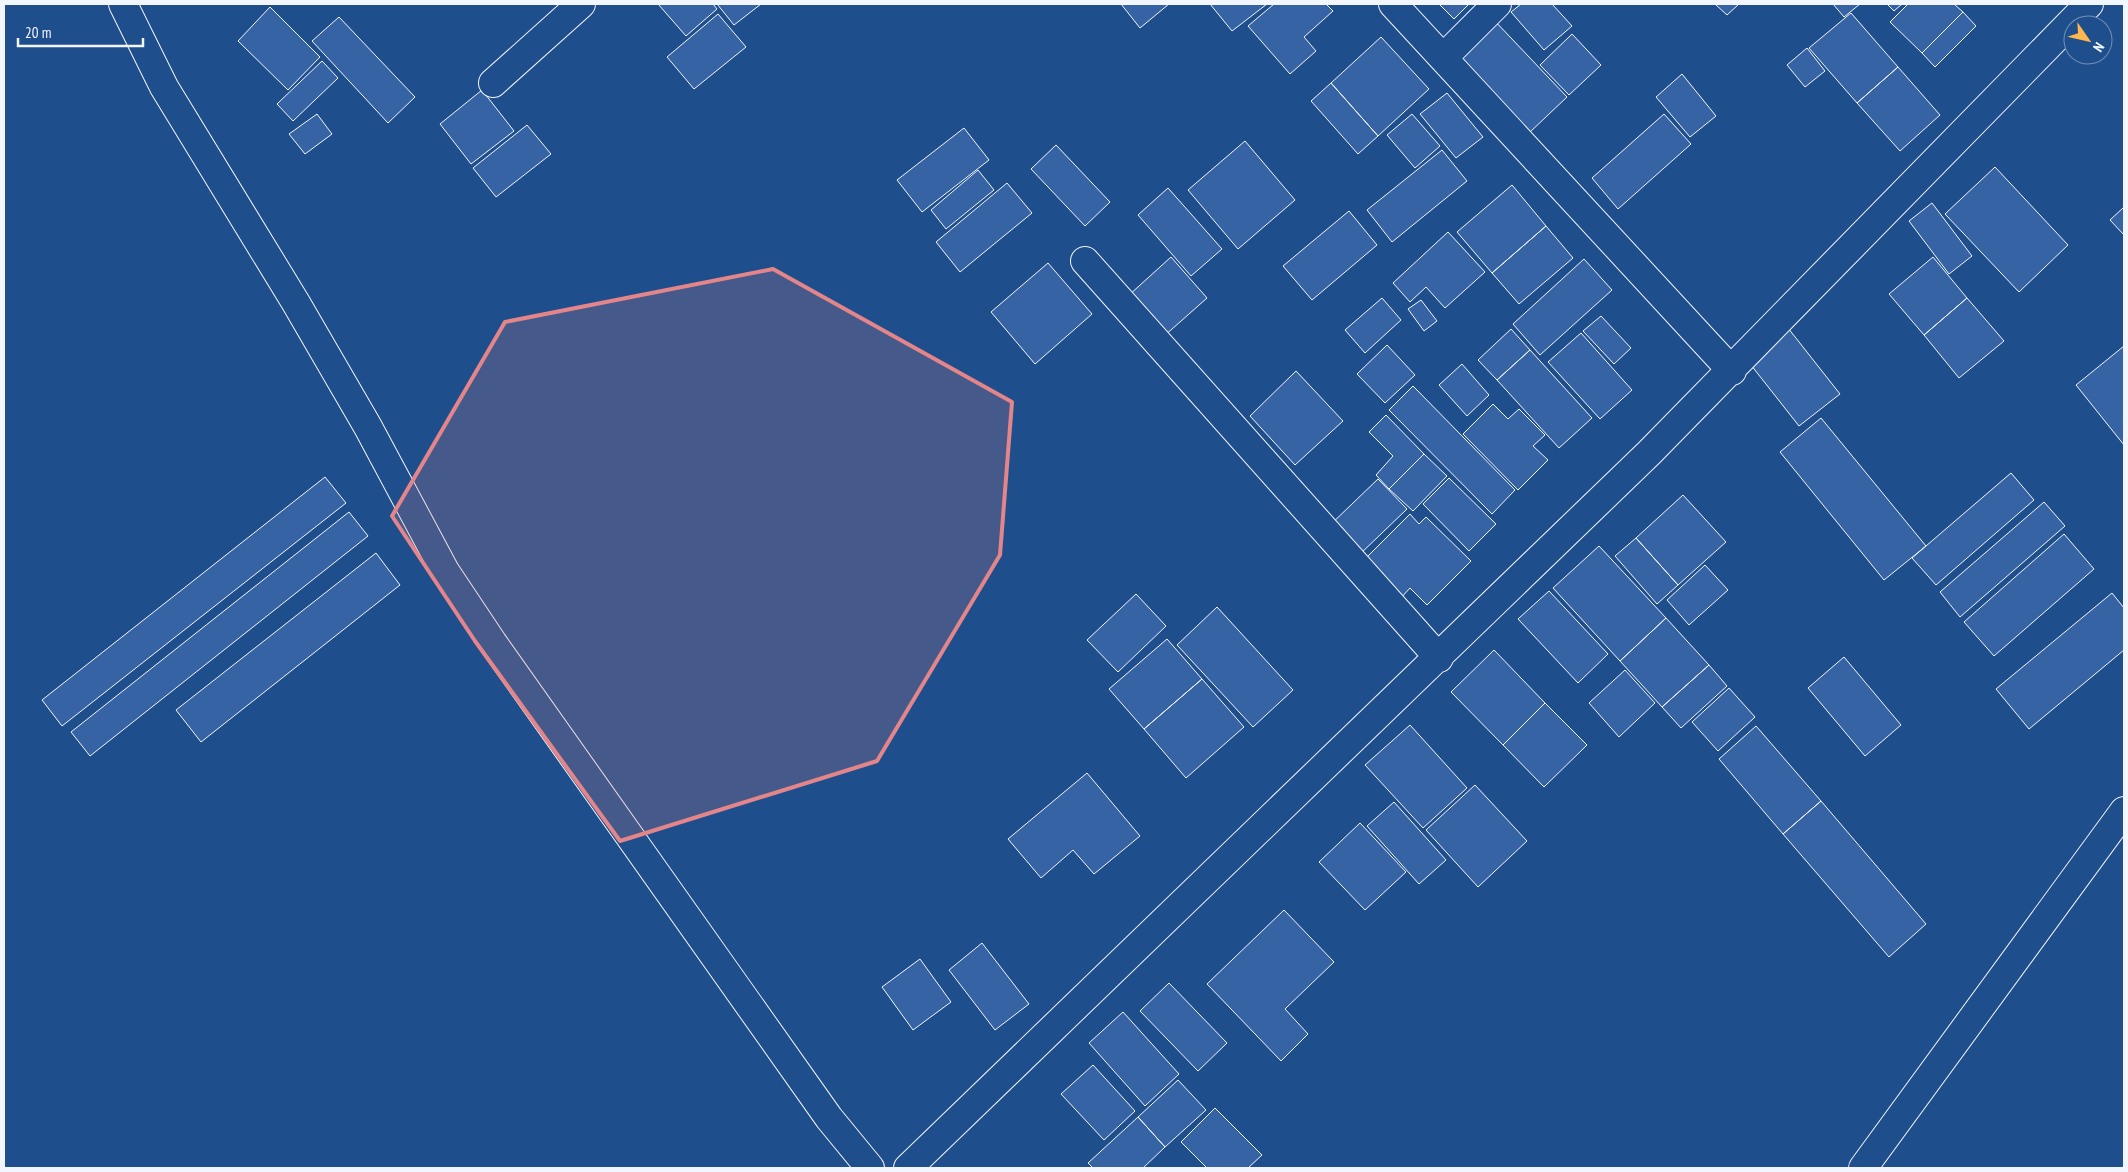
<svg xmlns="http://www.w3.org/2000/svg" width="2128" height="1172" font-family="'PT Sans Narrow',sans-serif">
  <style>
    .building { fill: #3563a3; stroke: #f2f6ff }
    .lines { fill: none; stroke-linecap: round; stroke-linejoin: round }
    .street-casing { stroke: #f2f6ff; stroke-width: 30 }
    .street { stroke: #1f4e8c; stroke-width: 28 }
    .marked { fill: #e38589; fill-opacity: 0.2; stroke: #e38589; stroke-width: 4; stroke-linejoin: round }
  </style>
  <rect width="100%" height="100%" fill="#1f4e8c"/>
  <path class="building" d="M 658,4 L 713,4 L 717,9 L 686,36 Z
    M 717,4 L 761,4 L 734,25 Z
    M 1121,4 L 1169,4 L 1140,28 Z
    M 1210,4 L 1267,4 L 1232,31 Z
    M 1274,4 L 1326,4 L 1333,11 L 1304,37 L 1316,51 L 1290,74 L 1248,26 Z
    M 1439,4 L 1469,4 L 1454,19 Z
    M 1521,4 L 1552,4 L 1572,26 L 1544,50 L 1511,12 Z
    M 1715,4 L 1739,4 L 1727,15 Z
    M 1833,4 L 1860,4 L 1844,17 Z
    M 1887,4 L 1902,4 L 1894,11 Z
    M 1908,4 L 1954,4 L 1963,12 L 1922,53 L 1890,22 Z
    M 270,7 L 320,57 L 288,90 L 238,41 Z
    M 1963,12 L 1976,26 L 1935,67 L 1922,53 Z
    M 1851,13 L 1898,67 L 1857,103 L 1809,48 Z
    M 718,14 L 746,47 L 694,89 L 667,57 Z
    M 339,17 L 415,97 L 388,123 L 312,41 Z
    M 1493,19 L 1567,97 L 1529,133 L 1455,55 Z
    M 1572,34 L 1601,65 L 1569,95 L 1540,65 Z
    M 1381,37 L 1429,89 L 1378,136 L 1331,83 Z
    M 1807,48 L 1825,71 L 1805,87 L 1787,65 Z
    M 322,61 L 338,78 L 293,121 L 277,104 Z
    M 1898,67 L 1940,115 L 1900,151 L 1857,103 Z
    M 1682,74 L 1716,116 L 1690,137 L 1656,97 Z
    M 1331,83 L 1378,136 L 1358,154 L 1311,101 Z
    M 482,90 L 514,131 L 471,164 L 440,124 Z
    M 1447,93 L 1483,137 L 1456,158 L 1420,114 Z
    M 317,114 L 332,134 L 305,154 L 289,134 Z
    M 1412,114 L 1440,146 L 1415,168 L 1387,135 Z
    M 1664,114 L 1691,144 L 1618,209 L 1592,178 Z
    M 527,125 L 551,154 L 496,197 L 473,168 Z
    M 964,128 L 989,160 L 922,212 L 897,180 Z
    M 1245,141 L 1295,200 L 1238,249 L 1188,190 Z
    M 1056,145 L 1110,202 L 1085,226 L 1031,169 Z
    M 1442,150 L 1467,181 L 1392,242 L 1367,210 Z
    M 1995,167 L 2068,245 L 2019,292 L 1945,214 Z
    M 978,170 L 994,190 L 946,229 L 931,210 Z
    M 1007,183 L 1032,213 L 960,272 L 936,242 Z
    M 1512,185 L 1546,226 L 1492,273 L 1457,232 Z
    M 1168,188 L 1222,249 L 1191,276 L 1138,215 Z
    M 1932,203 L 1972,256 L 1949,274 L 1909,221 Z
    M 2124,207 L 2124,235 L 2110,220 Z
    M 1349,211 L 1377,245 L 1312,300 L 1283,266 Z
    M 1546,226 L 1573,258 L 1519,304 L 1492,273 Z
    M 1448,232 L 1485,272 L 1445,308 L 1426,287 L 1410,302 L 1393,283 Z
    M 1171,257 L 1207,298 L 1163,337 L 1128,296 Z
    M 1933,257 L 1967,298 L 1924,335 L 1889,294 Z
    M 1584,259 L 1612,290 L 1540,355 L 1513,324 Z
    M 1048,263 L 1092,314 L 1035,364 L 991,312 Z
    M 1382,298 L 1401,320 L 1365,353 L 1345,330 Z
    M 1967,298 L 2004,341 L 1959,378 L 1924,335 Z
    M 1421,300 L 1437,321 L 1424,331 L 1408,309 Z
    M 1601,316 L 1631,348 L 1614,364 L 1583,331 Z
    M 1788,328 L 1840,394 L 1799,426 L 1747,360 Z
    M 1511,329 L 1530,350 L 1497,380 L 1478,360 Z
    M 1581,333 L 1632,390 L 1600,419 L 1548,362 Z
    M 1387,345 L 1415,375 L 1385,403 L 1357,374 Z
    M 2124,346 L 2124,445 L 2076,385 Z
    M 1530,350 L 1592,418 L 1559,448 L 1497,380 Z
    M 1462,364 L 1489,395 L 1467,416 L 1439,385 Z
    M 1296,371 L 1343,421 L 1295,465 L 1250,416 Z
    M 1413,386 L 1515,490 L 1492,514 L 1389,410 Z
    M 1493,404 L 1508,419 L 1519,409 L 1545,435 L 1533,446 L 1548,460 L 1518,490 L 1463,434 Z
    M 1386,415 L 1424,454 L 1389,489 L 1376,475 L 1393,456 L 1369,432 Z
    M 1821,418 L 1926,546 L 1884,580 L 1780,452 Z
    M 1424,454 L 1447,476 L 1413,511 L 1389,489 Z
    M 2011,473 L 2034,500 L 1936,585 L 1912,558 Z
    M 325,477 L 346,503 L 62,726 L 42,700 Z
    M 1449,478 L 1496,524 L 1469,551 L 1423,504 Z
    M 1378,479 L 1407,509 L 1357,557 L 1328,527 Z
    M 1683,495 L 1726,542 L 1678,585 L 1636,538 Z
    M 2044,502 L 2065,526 L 1960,617 L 1940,592 Z
    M 349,512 L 368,536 L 90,756 L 71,732 Z
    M 1410,514 L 1419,524 L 1426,517 L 1471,561 L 1427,605 L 1410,588 L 1399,600 L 1362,562 Z
    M 2064,534 L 2094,569 L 1994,656 L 1964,622 Z
    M 1636,538 L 1678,585 L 1657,604 L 1615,556 Z
    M 1599,546 L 1666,618 L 1620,661 L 1553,588 Z
    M 376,553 L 400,585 L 201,742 L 176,710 Z
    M 1705,565 L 1728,590 L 1689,625 L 1667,600 Z
    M 1549,591 L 1608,654 L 1578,683 L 1518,619 Z
    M 2112,593 L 2124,608 L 2124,650 L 2029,729 L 1996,689 Z
    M 1136,594 L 1166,626 L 1118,672 L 1087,640 Z
    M 1217,607 L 1293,690 L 1253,727 L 1177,645 Z
    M 1666,618 L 1709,665 L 1662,707 L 1620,661 Z
    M 1167,639 L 1202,679 L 1144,729 L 1109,689 Z
    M 1494,650 L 1545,703 L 1503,745 L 1451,692 Z
    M 1844,657 L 1901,725 L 1865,756 L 1808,688 Z
    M 1709,665 L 1727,686 L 1681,728 L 1662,707 Z
    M 1625,670 L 1655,703 L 1619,737 L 1589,703 Z
    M 1202,679 L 1244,727 L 1186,778 L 1144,729 Z
    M 1729,688 L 1755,717 L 1718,751 L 1692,722 Z
    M 1545,703 L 1587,745 L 1544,787 L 1503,745 Z
    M 1410,725 L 1467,788 L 1423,828 L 1365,765 Z
    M 1756,726 L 1821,801 L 1783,834 L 1719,759 Z
    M 1087,773 L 1140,836 L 1094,874 L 1073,850 L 1041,878 L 1008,839 Z
    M 1475,785 L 1527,841 L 1478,887 L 1426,830 Z
    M 1821,801 L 1926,924 L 1889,957 L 1783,834 Z
    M 1394,802 L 1446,860 L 1419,884 L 1367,826 Z
    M 1360,823 L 1406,872 L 1365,910 L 1319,862 Z
    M 1284,910 L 1334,962 L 1285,1009 L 1308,1034 L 1281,1061 L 1207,984 Z
    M 982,943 L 1029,1004 L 995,1030 L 949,970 Z
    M 920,959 L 951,1002 L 913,1030 L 882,987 Z
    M 1169,983 L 1227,1043 L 1198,1071 L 1140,1011 Z
    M 1123,1012 L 1179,1074 L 1145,1106 L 1089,1043 Z
    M 1093,1065 L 1135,1111 L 1104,1140 L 1061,1094 Z
    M 1178,1080 L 1206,1110 L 1165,1147 L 1138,1117 Z
    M 1215,1108 L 1262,1155 L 1248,1168 L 1207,1168 L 1181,1142 Z
    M 1138,1117 L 1165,1147 L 1143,1168 L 1093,1168 L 1088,1163 Z"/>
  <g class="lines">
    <g class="street-casing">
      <path id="street" d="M 123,4 L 164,87 L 296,303 L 368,427 L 445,571 L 493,643 L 829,1118 L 870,1168
        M 1393,4 L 1732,371
        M 1443,58 L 1497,4
        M 493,83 L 581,4
        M 1085,261 L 1439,658
        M 908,1168 L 1649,453 L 2089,4
        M 1863,1168 L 2124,811"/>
    </g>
    <use href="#street" class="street"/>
  </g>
  <path class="marked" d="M 773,269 L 1012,402 L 1000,555 L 877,761 L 620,841 L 475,641 L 392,516 L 505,322 Z"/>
  <rect width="2128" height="1172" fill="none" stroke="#f2f6ff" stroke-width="10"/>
  <g transform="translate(2088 40) rotate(124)"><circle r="24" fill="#1f4e8c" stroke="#7391ba"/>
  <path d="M0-4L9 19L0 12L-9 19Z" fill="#ffb74d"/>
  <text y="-8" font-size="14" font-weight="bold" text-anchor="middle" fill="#f2f6ff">N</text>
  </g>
  <path d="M18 38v8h125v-8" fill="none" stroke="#f2f6ff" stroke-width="2.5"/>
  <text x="25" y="38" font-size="15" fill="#f2f6ff" stroke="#1f4e8c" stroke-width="4" paint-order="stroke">20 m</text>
</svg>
